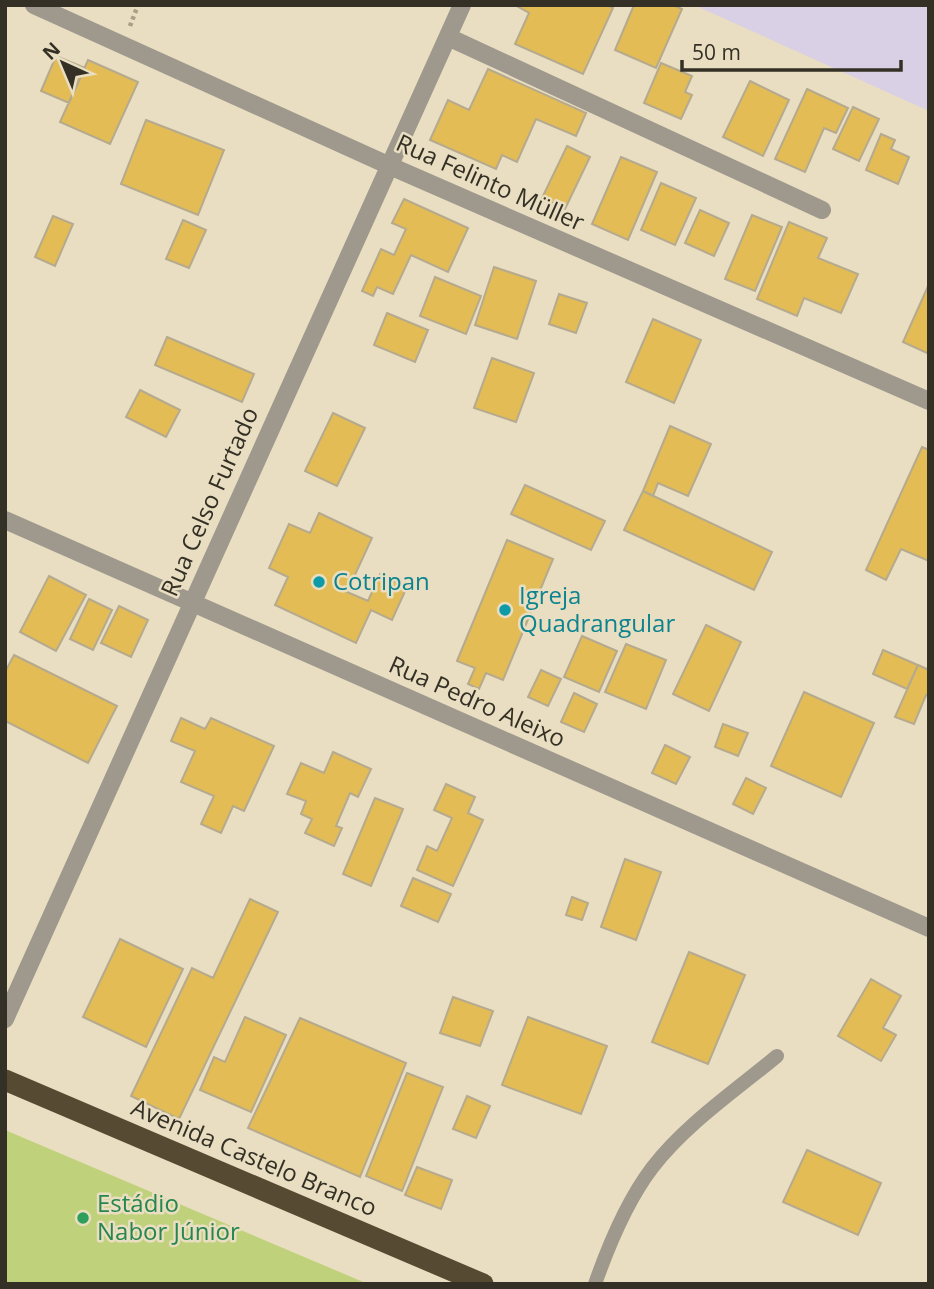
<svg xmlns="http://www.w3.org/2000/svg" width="934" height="1289" font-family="'Open Sans',sans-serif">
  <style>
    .education { fill: #d9d0e5 }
    .green { fill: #c0d17b }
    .building { fill: #e3bc55; stroke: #b5aa8e; stroke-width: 2 }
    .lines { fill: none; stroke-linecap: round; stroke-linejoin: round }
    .path { stroke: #a89f89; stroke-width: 4.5; stroke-dasharray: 3.5 3.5; stroke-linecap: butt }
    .lane { stroke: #9f988d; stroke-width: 14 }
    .street { stroke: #9f988d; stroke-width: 18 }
    .highway { stroke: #574a33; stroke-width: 21 }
    .culture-dot { fill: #0f9aa8; stroke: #e9dec1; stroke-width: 2.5 }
    .leisure-dot { fill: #2e9e5b; stroke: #e9dec1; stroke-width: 2.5 }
    .labels { text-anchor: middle; stroke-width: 5; stroke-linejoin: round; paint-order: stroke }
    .street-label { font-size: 24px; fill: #343025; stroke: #e9dec1 }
    .culture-label { font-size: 24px; fill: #0d838f; stroke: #e9dec1; text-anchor: start }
    .leisure-label { font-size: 24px; fill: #27864d; stroke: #e9dec1; text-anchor: start }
  </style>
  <rect width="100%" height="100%" fill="#e9dec1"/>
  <path class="education" d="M 694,5 L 929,5 L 929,111 Z"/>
  <path class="green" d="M 5,1130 L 368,1284 L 5,1284 Z"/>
  <path class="building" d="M 515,5 L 607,5 L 613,8 L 583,74 L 515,44 L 529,13 Z
    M 634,5 L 673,5 L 682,9 L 656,68 L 615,50 Z
    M 56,56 L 85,68 L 69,103 L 41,91 Z
    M 88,60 L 138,82 L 110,144 L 60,122 Z
    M 661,63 L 692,76 L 685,92 L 692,95 L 681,119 L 644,103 Z
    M 488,69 L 586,113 L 576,136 L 536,119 L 517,162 L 502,155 L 496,169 L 430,140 L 448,100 L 469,110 Z
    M 750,81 L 789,100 L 763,156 L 723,137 Z
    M 807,89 L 848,108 L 836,133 L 824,128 L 805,172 L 775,159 Z
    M 853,107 L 879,119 L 859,161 L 833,149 Z
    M 146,120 L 224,150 L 198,215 L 121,184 Z
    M 881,134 L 895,140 L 891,149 L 909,157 L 898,184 L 866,170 Z
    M 567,146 L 590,157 L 565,209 L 542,198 Z
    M 621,157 L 657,172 L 628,240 L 592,224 Z
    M 661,183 L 696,198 L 675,245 L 641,230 Z
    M 404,199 L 468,228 L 448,272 L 411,255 L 393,294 L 377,287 L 373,296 L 362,291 L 381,249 L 394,255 L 406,229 L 392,223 Z
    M 700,210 L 729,223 L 714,256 L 685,243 Z
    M 752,215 L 782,227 L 755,291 L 725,279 Z
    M 53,216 L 73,224 L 55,266 L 35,257 Z
    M 183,220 L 206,230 L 189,268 L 166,259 Z
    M 789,222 L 827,238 L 818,258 L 858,274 L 841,313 L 804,298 L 797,316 L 757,299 Z
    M 494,267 L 536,281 L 517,339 L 475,325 Z
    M 435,277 L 481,296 L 466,334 L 420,316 Z
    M 929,284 L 929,354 L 903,342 Z
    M 559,294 L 587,303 L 576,333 L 549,324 Z
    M 387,313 L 428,330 L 415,362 L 374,345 Z
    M 653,319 L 701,340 L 674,403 L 626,382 Z
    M 167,337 L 254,374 L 242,402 L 155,365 Z
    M 492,358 L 534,373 L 516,422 L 474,408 Z
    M 140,390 L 180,410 L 166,437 L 126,417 Z
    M 333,413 L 365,428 L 337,486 L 305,471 Z
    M 670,426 L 711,444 L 688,496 L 658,483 L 653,496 L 643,491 Z
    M 922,447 L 929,450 L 929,561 L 901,549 L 886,580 L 866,570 Z
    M 525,485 L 605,521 L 591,550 L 511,514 Z
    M 643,491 L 772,552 L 754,590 L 624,530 Z
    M 319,513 L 372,538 L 347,592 L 368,601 L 380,574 L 407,587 L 392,620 L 371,610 L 356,643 L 275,605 L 288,577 L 269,568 L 289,524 L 310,533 Z
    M 507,540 L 553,559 L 503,680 L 486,673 L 479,689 L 468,684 L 475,668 L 457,661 Z
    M 49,576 L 86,595 L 56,651 L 20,632 Z
    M 89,599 L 112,610 L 93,650 L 70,639 Z
    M 119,606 L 148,620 L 131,657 L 101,643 Z
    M 706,625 L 741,642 L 709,711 L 673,694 Z
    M 582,636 L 617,651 L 599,692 L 564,677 Z
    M 626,644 L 666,660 L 646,709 L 605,692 Z
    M 883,650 L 918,665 L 907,689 L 873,674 Z
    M 14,655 L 117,706 L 88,763 L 5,721 L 5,672 Z
    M 918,665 L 929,670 L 929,696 L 926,695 L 914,724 L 895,717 Z
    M 541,670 L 561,679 L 548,706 L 528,697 Z
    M 804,692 L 874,723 L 841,797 L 771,766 Z
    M 574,693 L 597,704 L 584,732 L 561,722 Z
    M 181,718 L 205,729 L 211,718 L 274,746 L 244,811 L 233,806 L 221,833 L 201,824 L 214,796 L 181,782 L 195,751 L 171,741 Z
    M 723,724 L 748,733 L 738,756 L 715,747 Z
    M 665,745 L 690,757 L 676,784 L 652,773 Z
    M 333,752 L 371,769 L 358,797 L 350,793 L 336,826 L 342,828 L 334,846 L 305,833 L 312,819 L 301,814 L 306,801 L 287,794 L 301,763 L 324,773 Z
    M 746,778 L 766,788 L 753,814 L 733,804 Z
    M 446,784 L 475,797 L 468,813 L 483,820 L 453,886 L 417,870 L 427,846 L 437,851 L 452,818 L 434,810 Z
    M 375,798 L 403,809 L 371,886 L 343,874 Z
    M 625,859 L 661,872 L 636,940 L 601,927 Z
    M 413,878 L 451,894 L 438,922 L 401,906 Z
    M 572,897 L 588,903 L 582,920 L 566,915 Z
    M 250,899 L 278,912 L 179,1119 L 131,1096 L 192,968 L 213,978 Z
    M 120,939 L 183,969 L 146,1047 L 83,1017 Z
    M 689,952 L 745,975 L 708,1064 L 652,1042 Z
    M 871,979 L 901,996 L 883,1028 L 896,1035 L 881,1061 L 838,1036 Z
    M 453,997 L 493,1011 L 480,1046 L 440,1033 Z
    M 245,1017 L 286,1035 L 251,1112 L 200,1090 L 214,1057 L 225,1062 Z
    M 528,1017 L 607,1046 L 581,1114 L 502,1085 Z
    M 300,1018 L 406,1063 L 360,1177 L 248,1128 Z
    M 407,1073 L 443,1087 L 402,1191 L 366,1176 Z
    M 467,1096 L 490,1106 L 476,1138 L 453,1129 Z
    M 807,1150 L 881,1183 L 858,1235 L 783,1202 Z
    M 417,1167 L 452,1180 L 441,1209 L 405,1195 Z"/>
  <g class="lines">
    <path class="path" d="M 130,26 L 138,5"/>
    <path class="lane" d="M 595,1284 C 609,1244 627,1201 652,1168 C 686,1124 735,1091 777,1056"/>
    <path class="street" d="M 34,5 L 390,166 L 929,401
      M 448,37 L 822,210
      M 5,520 L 929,928
      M 5,1019 L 462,5"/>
    <path class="highway" d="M 5,1080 L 483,1284"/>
  </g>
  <g class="culture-dot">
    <circle cx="319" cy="582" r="7"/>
    <circle cx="505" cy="610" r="7"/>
  </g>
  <circle class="leisure-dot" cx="83" cy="1218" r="7"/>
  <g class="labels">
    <g class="street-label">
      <text transform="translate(490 183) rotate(24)" y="8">Rua Felinto Müller</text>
      <text transform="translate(210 502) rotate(-66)" y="8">Rua Celso Furtado</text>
      <text transform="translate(477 702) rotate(24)" y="8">Rua Pedro Aleixo</text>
      <text transform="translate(254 1158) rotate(23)" y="8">Avenida Castelo Branco</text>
    </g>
    <g class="culture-label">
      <text x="333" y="590">Cotripan</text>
      <text x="519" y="604">Igreja<tspan x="519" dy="28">Quadrangular</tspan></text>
    </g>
    <g class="leisure-label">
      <text x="97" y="1212">Estádio<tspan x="97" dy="28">Nabor Júnior</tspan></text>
    </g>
  </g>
  <rect width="934" height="1289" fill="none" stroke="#343025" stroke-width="14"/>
  <g transform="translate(63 63) rotate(316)" stroke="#e9dec1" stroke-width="5" paint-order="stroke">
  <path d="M0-5L12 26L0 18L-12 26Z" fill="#343025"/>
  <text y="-10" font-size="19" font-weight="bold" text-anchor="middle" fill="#343025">N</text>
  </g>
  <path d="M682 60v10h219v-10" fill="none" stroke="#343025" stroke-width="3.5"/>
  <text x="692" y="60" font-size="21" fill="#343025" stroke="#e9dec1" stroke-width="5" paint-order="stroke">50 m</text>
</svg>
